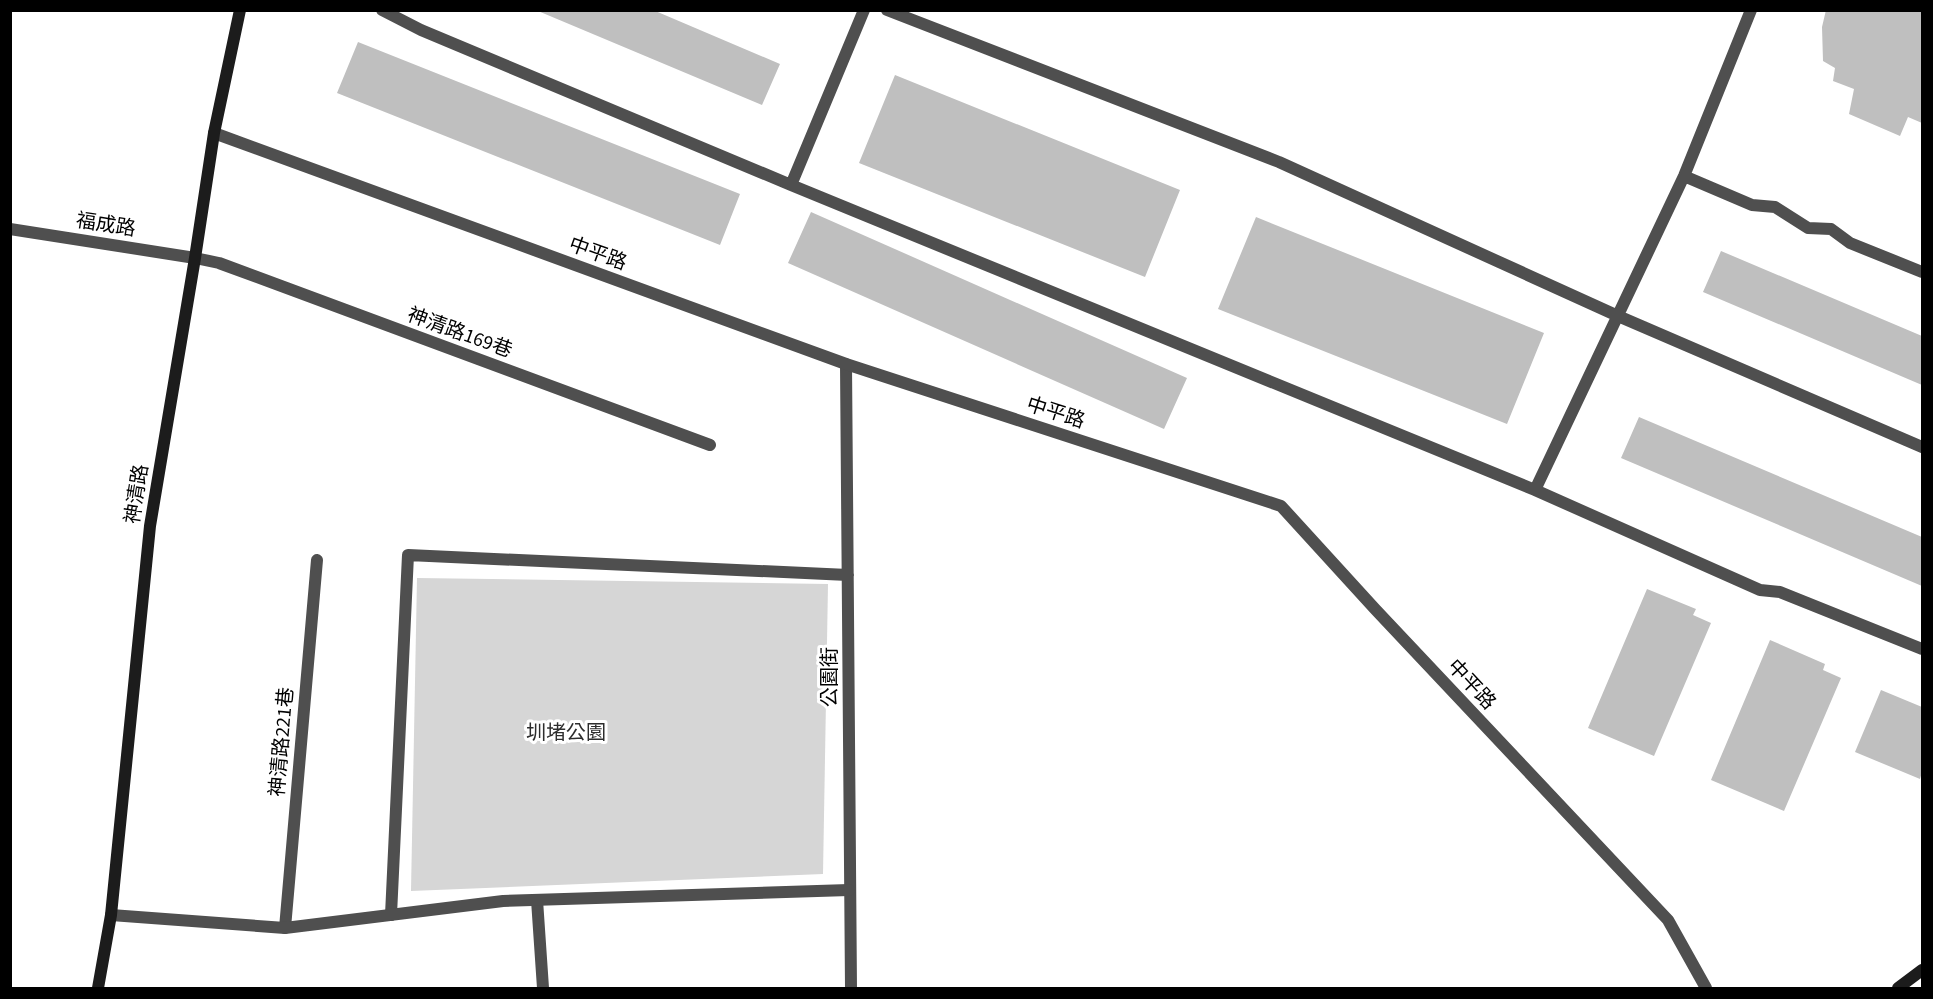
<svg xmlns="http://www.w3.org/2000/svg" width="1933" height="999" font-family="'Source Sans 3','Noto Sans TC',sans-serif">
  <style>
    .green { fill: #d6d6d6 }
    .building { fill: #bfbfbf }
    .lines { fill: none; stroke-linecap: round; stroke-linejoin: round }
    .lane { stroke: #4f4f4f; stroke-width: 12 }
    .street { stroke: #4f4f4f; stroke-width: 12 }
    .secondary { stroke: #1c1c1c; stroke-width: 12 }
    .labels { text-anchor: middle; stroke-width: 6; stroke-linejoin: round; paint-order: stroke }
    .street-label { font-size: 20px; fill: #000; stroke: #fff }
    .park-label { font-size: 20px; fill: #2d2d2d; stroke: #fff }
  </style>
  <rect width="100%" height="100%" fill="#fff"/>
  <path class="green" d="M 417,578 L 828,584 L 823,874 L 411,891 Z"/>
  <path class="building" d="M 653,10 L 780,64 L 762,105 L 538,11 Z
    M 1826,10 L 1922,10 L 1922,123 L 1908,117 L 1900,136 L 1849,114 L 1854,89 L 1833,81 L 1835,68 L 1823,61 L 1822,27 Z
    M 358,42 L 740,194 L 720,245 L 337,93 Z
    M 895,75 L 1180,190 L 1145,277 L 859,163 Z
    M 811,212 L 1187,378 L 1164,429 L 788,263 Z
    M 1256,217 L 1544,333 L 1507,424 L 1218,309 Z
    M 1721,251 L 1922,336 L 1922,385 L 1703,292 Z
    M 1639,417 L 1922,537 L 1922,586 L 1621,458 Z
    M 1647,589 L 1696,609 L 1693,615 L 1711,623 L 1654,756 L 1588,728 Z
    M 1770,640 L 1825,664 L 1823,670 L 1841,678 L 1784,811 L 1711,780 Z
    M 1881,690 L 1922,707 L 1922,772 L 1920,779 L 1855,752 Z"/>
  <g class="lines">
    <path class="lane" d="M 382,10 L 421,30 L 791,185 L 1535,490 L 1760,590 L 1780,592 L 1922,649
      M 887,10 L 1279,162 L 1618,316 L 1922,447
      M 1684,176 L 1752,205 L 1775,207 L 1808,228 L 1831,229 L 1850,243 L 1922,272
      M 791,185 L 864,10
      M 846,364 L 851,988
      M 1535,490 L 1684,176 L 1751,10
      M 537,900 L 543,988
      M 391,915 L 408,555 L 848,575
      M 285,928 L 317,560"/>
    <path class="street" d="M 214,133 L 846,364 L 1281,506 L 1375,609 L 1668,920 L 1706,988
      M 10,229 L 195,258 L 219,263 L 710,445
      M 111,915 L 285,928 L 503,901 L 849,890"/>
    <path class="secondary" d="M 98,988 L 111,915 L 150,526 L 195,258 L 214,133 L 240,10
      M 1898,988 L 1922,970"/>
  </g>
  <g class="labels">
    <g class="street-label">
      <text transform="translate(106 224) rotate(9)" y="7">福成路</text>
      <text transform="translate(598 253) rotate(20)" y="7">中平路</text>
      <text transform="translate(460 332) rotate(20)" y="7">神清路169巷</text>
      <text transform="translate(1056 412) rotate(18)" y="7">中平路</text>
      <text transform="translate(136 494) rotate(-81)" y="7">神清路</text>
      <text transform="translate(829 677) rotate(-90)" y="7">公園街</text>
      <text transform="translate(1472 684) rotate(47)" y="7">中平路</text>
      <text transform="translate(281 742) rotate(-85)" y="7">神清路221巷</text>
    </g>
    <g class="park-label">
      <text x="566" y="739">圳堵公園</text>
    </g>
  </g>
  <rect width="1933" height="999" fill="none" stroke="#000000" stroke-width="24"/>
</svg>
